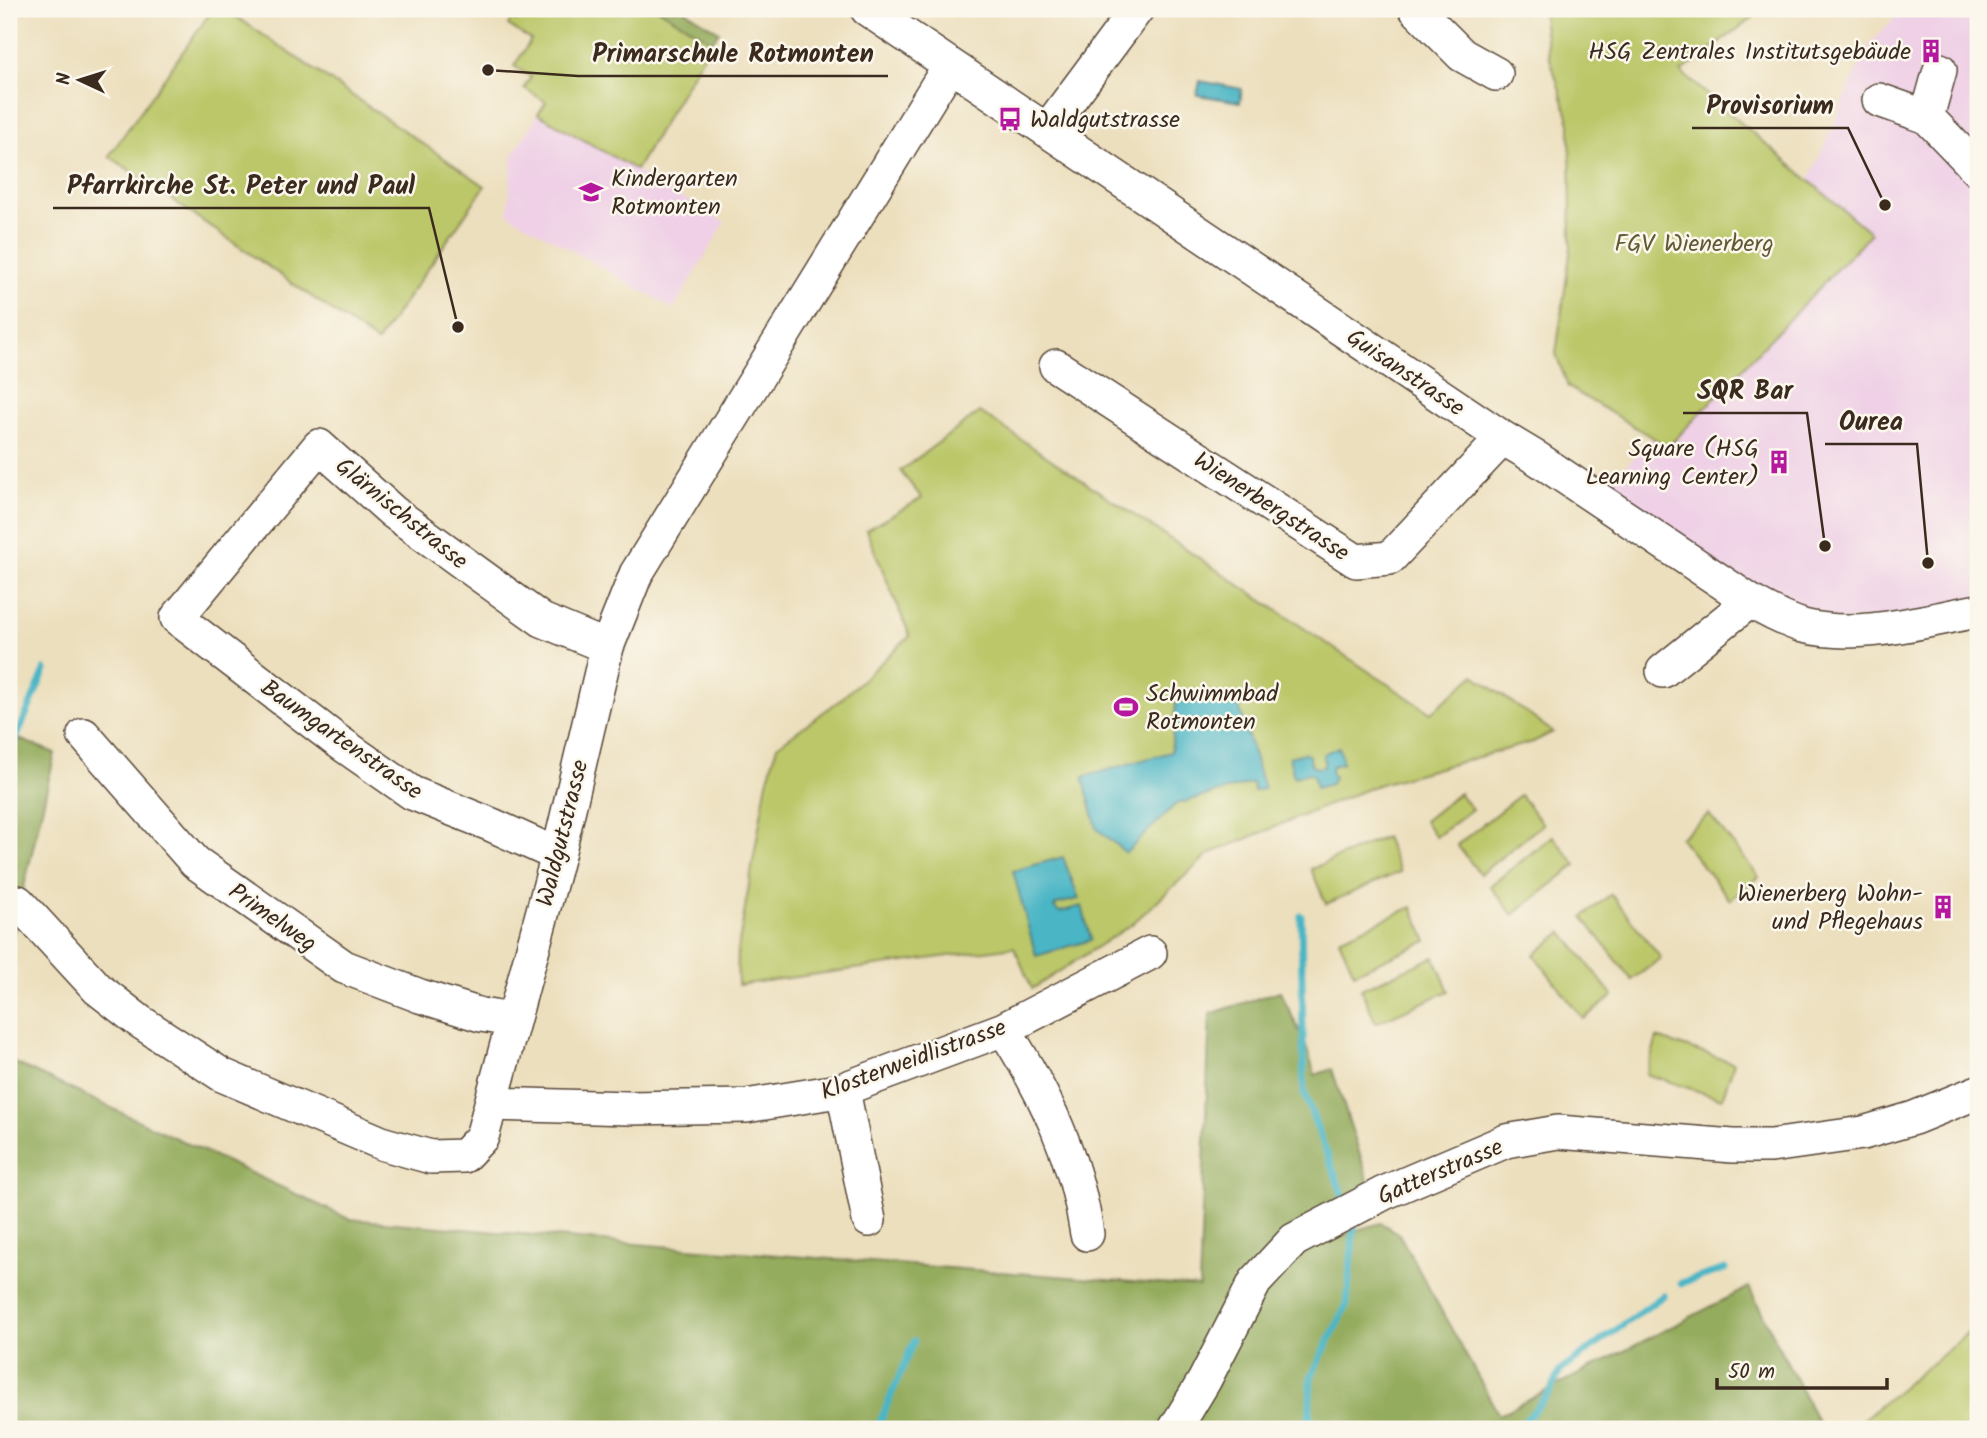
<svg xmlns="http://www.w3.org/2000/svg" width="1987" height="1438" font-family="Kalam,sans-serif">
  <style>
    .built { fill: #efd0e6 }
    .green { fill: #bbc769; stroke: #7b7844; stroke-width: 2 }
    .forest { fill: #94ac5d; stroke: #686b3e; stroke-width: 2 }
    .water { fill: #49b5c5; stroke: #427072; stroke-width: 2 }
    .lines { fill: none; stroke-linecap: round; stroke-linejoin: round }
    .stream { stroke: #49b5c5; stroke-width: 7 }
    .minor-casing { stroke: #564536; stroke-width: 36 }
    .minor { stroke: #fff; stroke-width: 33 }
    .labels { text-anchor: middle; stroke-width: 5; stroke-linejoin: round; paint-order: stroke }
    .poi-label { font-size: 24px; fill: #3b2a1e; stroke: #fbf7ec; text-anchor: end }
    .park-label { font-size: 24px; fill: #615934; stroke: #fbf7ec }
    .street-label { font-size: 24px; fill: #3b2a1e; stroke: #fbf7ec }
    .leader { fill: none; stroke: #3b2a1e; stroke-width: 2.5 }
    .callout-dot { fill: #3b2a1e; stroke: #fbf7ec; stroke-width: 2.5 }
    .callout-label { font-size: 26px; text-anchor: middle; font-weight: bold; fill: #3b2a1e; stroke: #fbf7ec; stroke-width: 5; stroke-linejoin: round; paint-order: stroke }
  </style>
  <rect width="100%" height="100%" fill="#fbf7ec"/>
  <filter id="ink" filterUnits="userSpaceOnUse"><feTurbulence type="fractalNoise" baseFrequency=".0143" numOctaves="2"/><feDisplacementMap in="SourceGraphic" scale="14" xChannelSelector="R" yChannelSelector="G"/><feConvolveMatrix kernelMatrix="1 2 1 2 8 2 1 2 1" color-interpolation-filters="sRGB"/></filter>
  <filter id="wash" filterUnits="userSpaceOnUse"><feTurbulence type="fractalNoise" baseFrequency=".00686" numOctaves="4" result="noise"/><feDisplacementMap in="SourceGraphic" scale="28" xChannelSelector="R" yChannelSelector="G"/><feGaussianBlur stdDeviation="1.57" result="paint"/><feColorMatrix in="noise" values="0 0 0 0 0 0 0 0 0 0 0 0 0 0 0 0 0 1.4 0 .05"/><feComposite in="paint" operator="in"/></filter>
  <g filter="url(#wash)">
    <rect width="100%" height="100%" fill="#ecdfbd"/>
    <path class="built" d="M 1903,9 L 1978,9 L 1978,14 L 1972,20 L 1978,27 L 1978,607 L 1800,625 L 1595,499 L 1850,229 L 1801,198 L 1868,46 Z
      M 538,114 L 725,222 L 674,309 L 508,214 L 512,156 Z"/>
    <path class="green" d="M 213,9 L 225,9 L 485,186 L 377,342 L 109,156 Z
      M 525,9 L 603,9 L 607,12 L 609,9 L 658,9 L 712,41 L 636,170 L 538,114 L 546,102 L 524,88 L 531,77 L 514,66 L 531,40 L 508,25 L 512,19 L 517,21 Z
      M 1542,9 L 1764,9 L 1681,72 L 1871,233 L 1668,447 L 1568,387 L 1556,354 L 1571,246 L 1570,123 L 1548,52 Z
      M 980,412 L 1431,713 L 1474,675 L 1553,732 L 1533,742 L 1377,785 L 1209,854 L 1131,925 L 1032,989 L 1014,947 L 738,985 L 737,955 L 766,786 L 777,746 L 840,700 L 910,636 L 866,530 L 922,498 L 900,471 Z
      M 1459,793 L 1472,809 L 1436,837 L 1424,821 Z
      M 1520,795 L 1543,824 L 1480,874 L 1457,845 Z
      M 1709,814 L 1759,877 L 1730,900 L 1680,838 Z
      M 1553,836 L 1576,865 L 1513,915 L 1490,886 Z
      M 1385,837 L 1400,872 L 1326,904 L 1311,869 Z
      M 1611,894 L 1661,958 L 1632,980 L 1583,917 Z
      M 1412,907 L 1427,941 L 1354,973 L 1339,939 Z
      M 1563,932 L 1613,996 L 1583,1019 L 1534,955 Z
      M 1434,957 L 1449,991 L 1376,1023 L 1361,989 Z
      M 1657,1038 L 1734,1063 L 1722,1099 L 1646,1074 Z
      M 1978,1325 L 1978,1429 L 1851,1429 Z"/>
    <path class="forest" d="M 658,9 L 683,9 L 719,32 L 712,41 Z
      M 9,735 L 55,753 L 9,952 Z
      M 1280,991 L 1306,1045 L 1315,1075 L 1332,1069 L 1372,1192 L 1284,1232 L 1165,1429 L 9,1429 L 9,1060 L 349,1219 L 648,1245 L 1199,1287 L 1210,1014 Z
      M 1381,1223 L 1399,1234 L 1499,1415 L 1749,1287 L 1821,1429 L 1184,1429 L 1262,1287 L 1304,1245 Z"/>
    <path class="water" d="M 1200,81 L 1242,89 L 1240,102 L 1197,95 Z
      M 1236,697 L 1264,789 L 1254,791 L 1252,783 L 1176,804 L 1126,853 L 1097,829 L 1083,777 L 1171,752 L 1176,702 Z
      M 1339,747 L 1343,763 L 1332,766 L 1331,772 L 1334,778 L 1331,784 L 1316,788 L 1313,775 L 1309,773 L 1294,777 L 1289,757 L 1304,753 L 1309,756 L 1312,766 L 1316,768 L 1323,767 L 1325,761 L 1323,754 Z
      M 1063,857 L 1079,899 L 1057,904 L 1054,907 L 1059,912 L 1082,906 L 1091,940 L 1036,956 L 1013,871 Z"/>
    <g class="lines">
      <path class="stream" d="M 9,755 L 45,670
        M 1301,916 L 1304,1093 L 1343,1196
        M 1681,1283 L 1725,1269
        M 877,1429 L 914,1341
        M 1309,1429 L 1311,1377 L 1347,1304 L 1354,1224
        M 1518,1429 L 1550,1392 L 1560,1371 L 1664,1295"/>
    </g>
  </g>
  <g filter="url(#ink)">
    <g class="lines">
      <g class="minor-casing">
        <path id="minor" d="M 867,9 L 1503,438 L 1538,459 L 1750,601 C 1767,611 1784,620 1803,626 C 1860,640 1922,621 1978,611
          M 1416,9 L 1462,55 L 1496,74
          M 1879,100 L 1927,117 L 1978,170
          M 1927,117 L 1940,70
          M 1047,130 L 1137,9
          M 1056,366 L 1356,561 L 1390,558 L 1503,438
          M 1663,671 L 1750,601
          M 84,735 L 195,862 L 344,967 L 420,996 L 481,1015 L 512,1020
          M 558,855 L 492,825 L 412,793 L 336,740 L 177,618 L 319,446 L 393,512 L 542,620 L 607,647
          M 18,902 L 98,989 L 139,1021 L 222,1075 L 384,1144 L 431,1157 L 464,1156 L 482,1137 L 558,855 L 607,647 L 636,574 L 950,65
          M 1004,1029 C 1045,1094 1076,1157 1087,1234
          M 843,1090 L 869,1220
          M 492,1104 L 629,1108 L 746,1106 L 838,1091 L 1004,1029 L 1150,953
          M 1175,1429 L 1204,1381 L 1255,1282 L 1294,1240 L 1384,1193 L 1506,1141 L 1558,1132 L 1733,1146 L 1771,1146 L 1863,1133 L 1914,1118 L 1978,1092"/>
      </g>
      <use href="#minor" class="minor"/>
    </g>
  </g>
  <defs>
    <g id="building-bare" transform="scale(1.89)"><path d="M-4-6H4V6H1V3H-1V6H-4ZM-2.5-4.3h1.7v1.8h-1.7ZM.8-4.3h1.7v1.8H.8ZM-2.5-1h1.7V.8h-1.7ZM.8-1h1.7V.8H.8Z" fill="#b5179e" stroke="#fbf7ec" stroke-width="2.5" paint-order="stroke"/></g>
    <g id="bus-bare" transform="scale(1.89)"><path d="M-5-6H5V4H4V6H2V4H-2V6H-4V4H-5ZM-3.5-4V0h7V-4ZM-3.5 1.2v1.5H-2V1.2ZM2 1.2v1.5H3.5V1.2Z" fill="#b5179e" stroke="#fbf7ec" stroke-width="2.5" paint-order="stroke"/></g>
    <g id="school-bare" transform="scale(1.89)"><path d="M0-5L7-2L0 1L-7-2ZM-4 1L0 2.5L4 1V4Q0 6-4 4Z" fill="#b5179e" stroke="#fbf7ec" stroke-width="2.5" paint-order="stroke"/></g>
    <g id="stadium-bare" transform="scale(1.89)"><path d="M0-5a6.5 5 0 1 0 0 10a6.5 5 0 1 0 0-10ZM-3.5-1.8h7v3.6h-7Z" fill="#b5179e" stroke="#fbf7ec" stroke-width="2.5" paint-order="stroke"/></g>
  </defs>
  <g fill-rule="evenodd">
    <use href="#building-bare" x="1931" y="51"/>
    <use href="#bus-bare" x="1010" y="119"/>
    <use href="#school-bare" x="591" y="192"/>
    <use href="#building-bare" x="1779" y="462"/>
    <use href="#stadium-bare" x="1126" y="707"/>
    <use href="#building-bare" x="1943" y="907"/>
  </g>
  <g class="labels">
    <g class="poi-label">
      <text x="1911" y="59">HSG Zentrales Institutsgebäude</text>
      <text x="1030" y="127" text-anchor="start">Waldgutstrasse</text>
      <text x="611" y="186" text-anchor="start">Kindergarten<tspan x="611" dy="28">Rotmonten</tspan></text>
      <text x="1759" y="456">Square (HSG<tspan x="1759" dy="28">Learning Center)</tspan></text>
      <text x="1146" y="701" text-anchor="start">Schwimmbad<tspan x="1146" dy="28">Rotmonten</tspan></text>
      <text x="1923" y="901">Wienerberg Wohn-<tspan x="1923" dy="28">und Pflegehaus</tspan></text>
    </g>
    <g class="park-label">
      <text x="1694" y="251">FGV Wienerberg</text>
    </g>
    <g class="street-label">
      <text transform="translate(1406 372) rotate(34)" y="8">Guisanstrasse</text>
      <text transform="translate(1272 506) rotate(33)" y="8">Wienerbergstrasse</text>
      <text transform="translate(402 513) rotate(39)" y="8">Glärnischstrasse</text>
      <text transform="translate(342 739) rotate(35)" y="8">Baumgartenstrasse</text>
      <text transform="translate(562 833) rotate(-76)" y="8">Waldgutstrasse</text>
      <text transform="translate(273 917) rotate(35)" y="8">Primelweg</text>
      <text transform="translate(913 1059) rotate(-20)" y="8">Klosterweidlistrasse</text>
      <text transform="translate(1440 1171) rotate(-23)" y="8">Gatterstrasse</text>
    </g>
  </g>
  <path class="leader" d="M488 70L578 76H888M1885 205L1848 128H1692M458 327L429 208H53M1825 546L1807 413H1683M1928 563L1917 444H1825"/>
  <g class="callout-dot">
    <circle cx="488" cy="70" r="7"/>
    <circle cx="1885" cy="205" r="7"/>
    <circle cx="458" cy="327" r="7"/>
    <circle cx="1825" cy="546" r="7"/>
    <circle cx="1928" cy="563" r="7"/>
  </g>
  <g class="callout-label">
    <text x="733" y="62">Primarschule Rotmonten</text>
    <text x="1770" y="114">Provisorium</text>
    <text x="241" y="194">Pfarrkirche St. Peter und Paul</text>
    <text x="1745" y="399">SQR Bar</text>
    <text x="1871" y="430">Ourea</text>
  </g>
  <rect width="1987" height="1438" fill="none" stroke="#fbf7ec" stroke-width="35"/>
  <g transform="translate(80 80) rotate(274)" stroke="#fbf7ec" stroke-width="5" paint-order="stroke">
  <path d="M0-5L12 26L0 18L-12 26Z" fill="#3b2a1e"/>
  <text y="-10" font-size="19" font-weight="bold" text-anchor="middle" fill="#3b2a1e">N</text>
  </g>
  <path d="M1717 1378v10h170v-10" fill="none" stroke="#3b2a1e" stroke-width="3.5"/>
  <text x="1728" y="1378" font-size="21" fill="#3b2a1e" stroke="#fbf7ec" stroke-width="5" paint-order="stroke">50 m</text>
</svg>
